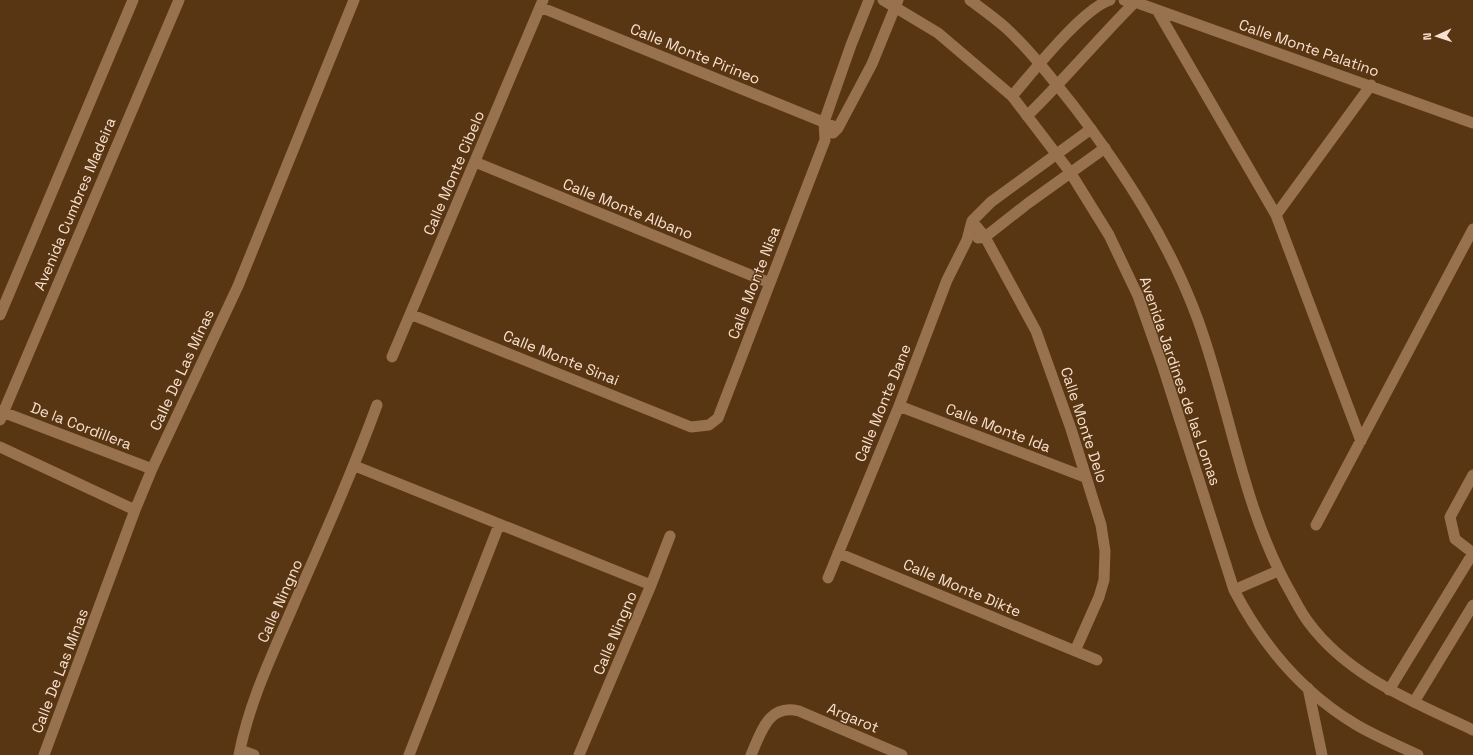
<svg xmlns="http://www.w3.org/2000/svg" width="1473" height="755" font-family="'Space Grotesk',sans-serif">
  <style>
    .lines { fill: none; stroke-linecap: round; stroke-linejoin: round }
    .service { stroke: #98714f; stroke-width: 11 }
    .minor { stroke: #98714f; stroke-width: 11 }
    .tertiary { stroke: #98714f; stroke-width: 11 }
    .labels { text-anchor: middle; stroke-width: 3; stroke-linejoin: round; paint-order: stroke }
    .street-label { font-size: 15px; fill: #f8e1cf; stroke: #593613 }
  </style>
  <rect width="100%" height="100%" fill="#593613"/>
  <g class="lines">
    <path class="service" d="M 1308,688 L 1322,755"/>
    <path class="minor" d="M 1124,0 L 1135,2 L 1473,123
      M 540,7 L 838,128
      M 1157,10 L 1276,215 L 1361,441
      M 1012,96 C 1033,72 1082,9 1110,0
      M 1027,116 C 1065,79 1098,39 1135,2
      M 833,133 L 838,128 L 872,64 L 898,0
      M 475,162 L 770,283
      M 1276,215 L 1371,85
      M 972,221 L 985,237 L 1036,331 L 1071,429 L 1101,525 L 1105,551 L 1104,580 L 1099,597 L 1075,651
      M 978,238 L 985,237 L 1027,204 L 1105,148
      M 410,314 L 691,427 L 709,425 L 718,418 L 825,140 L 824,122 L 851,45 L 869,0
      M 0,315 L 133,0
      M 392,357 L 543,0
      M 899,406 L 1085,477
      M 0,411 L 152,469
      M 0,420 L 179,0
      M 0,447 L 135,510
      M 355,466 L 651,585
      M 1473,475 L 1450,517 L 1455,539 L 1473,553
      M 1316,525 L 1473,229
      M 838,553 L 1097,660
      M 828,578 L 899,406 L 947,280 L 967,240 L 972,221 L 991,202 L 1091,129
      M 1389,690 L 1473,553
      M 1414,702 L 1473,605
      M 240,750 L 254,755
      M 44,755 L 135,510 L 152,469 L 238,286 L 354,0
      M 239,755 C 249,702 273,653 294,604 C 323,538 352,473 377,405
      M 409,755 L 499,525
      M 579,755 L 651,585 L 670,536
      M 751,755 C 761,733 768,703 799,711 L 902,755"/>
    <path class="tertiary" d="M 883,0 L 938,33 L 1012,96 L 1070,172 L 1109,235 L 1138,296 L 1163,367 L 1234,590 C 1262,644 1302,692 1355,724 C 1375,736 1397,745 1418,755
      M 970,0 C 982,9 995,18 1006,28 C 1031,51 1052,79 1073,105 C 1124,172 1169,241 1198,320 C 1231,411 1243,511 1292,595 C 1297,604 1302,614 1309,623 C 1349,677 1414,702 1473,730
      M 1234,590 L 1278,571"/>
  </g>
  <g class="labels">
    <g class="street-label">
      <text transform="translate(1309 48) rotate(19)" y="5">Calle Monte Palatino</text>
      <text transform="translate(695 54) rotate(22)" y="5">Calle Monte Pirineo</text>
      <text transform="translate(454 173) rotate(-67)" y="5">Calle Monte Cibelo</text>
      <text transform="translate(75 204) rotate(-67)" y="5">Avenida Cumbres Madeira</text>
      <text transform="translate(628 209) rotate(22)" y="5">Calle Monte Albano</text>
      <text transform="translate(754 283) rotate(-69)" y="5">Calle Monte Nisa</text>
      <text transform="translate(561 358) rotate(22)" y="5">Calle Monte Sinai</text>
      <text transform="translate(182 370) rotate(-65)" y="5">Calle De Las Minas</text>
      <text transform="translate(1180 381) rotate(71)" y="5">Avenida Jardines de las Lomas</text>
      <text transform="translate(883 403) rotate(-68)" y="5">Calle Monte Dane</text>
      <text transform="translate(1084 425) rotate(72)" y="5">Calle Monte Delo</text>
      <text transform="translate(81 426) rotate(21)" y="5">De la Cordillera</text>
      <text transform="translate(998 428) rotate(21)" y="5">Calle Monte Ida</text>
      <text transform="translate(962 588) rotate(23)" y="5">Calle Monte Dikte</text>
      <text transform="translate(280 601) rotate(-66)" y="5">Calle Ningno</text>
      <text transform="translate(615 633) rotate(-67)" y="5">Calle Ningno</text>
      <text transform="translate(60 671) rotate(-69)" y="5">Calle De Las Minas</text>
      <text transform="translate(853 718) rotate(23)" y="5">Argarot</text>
    </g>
  </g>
  <g transform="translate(1437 36) rotate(267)" stroke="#593613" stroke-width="3" paint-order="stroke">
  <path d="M0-3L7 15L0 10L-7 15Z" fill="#f8e1cf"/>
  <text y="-6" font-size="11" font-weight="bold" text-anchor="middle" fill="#f8e1cf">N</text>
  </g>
</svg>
